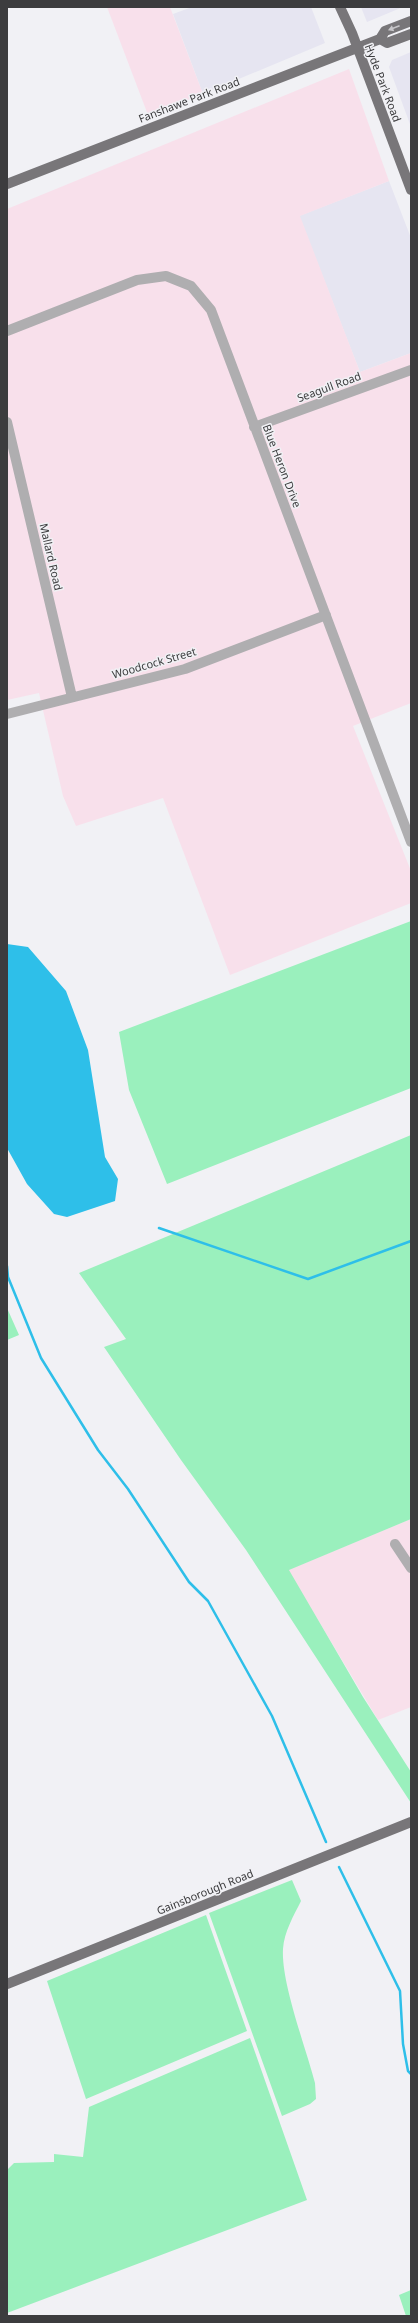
<svg xmlns="http://www.w3.org/2000/svg" width="418" height="2323" font-family="'Noto Sans',sans-serif">
  <style>
    .built { fill: #e6e5f1 }
    .industrial { fill: #f8e0eb }
    .green { fill: #9af0bd }
    .water { fill: #2ebfe9 }
    .lines { fill: none; stroke-linecap: round; stroke-linejoin: round }
    .stream { stroke: #2ebfe9; stroke-width: 2.5 }
    .minor { stroke: #afaeb0; stroke-width: 10 }
    .major { stroke: #787679; stroke-width: 10 }
    .oneway { fill: #c7c6ca }
    .labels { text-anchor: middle; stroke-width: 3; stroke-linejoin: round; paint-order: stroke }
    .street-label { font-size: 11px; fill: #3c3c3e; stroke: #f1f1f5 }
  </style>
  <rect width="100%" height="100%" fill="#f1f1f5"/>
  <path class="built" d="M 192,7 L 311,7 L 325,43 L 203,94 L 173,14 Z
    M 361,7 L 403,7 L 367,22 Z
    M 411,52 L 411,127 L 389,67 L 392,60 Z
    M 389,181 L 411,238 L 411,353 L 360,372 L 299,216 Z"/>
  <path class="industrial" d="M 107,7 L 170,7 L 203,94 L 148,115 Z
    M 349,69 L 389,181 L 300,216 L 360,372 L 411,353 L 411,703 L 353,726 L 411,871 L 411,903 L 230,975 L 163,798 L 76,826 L 63,796 L 39,693 L 7,700 L 7,209 Z
    M 411,1519 L 411,1707 L 378,1720 L 288,1570 Z"/>
  <path class="green" d="M 411,921 L 411,1088 L 167,1184 L 129,1090 L 119,1032 Z
    M 411,1135 L 411,1519 L 289,1570 L 363,1697 L 411,1772 L 411,1803 L 246,1550 L 181,1460 L 104,1347 L 126,1339 L 79,1273 Z
    M 7,1308 L 19,1335 L 7,1340 Z
    M 292,1880 L 301,1901 C 294,1915 284,1932 283,1949 C 281,1983 306,2048 315,2083 L 316,2099 L 310,2104 L 282,2116 L 209,1913 Z
    M 206,1915 L 247,2031 L 86,2099 L 47,1981 Z
    M 250,2038 L 307,2200 L 7,2313 L 7,2170 L 14,2163 L 54,2162 L 54,2154 L 83,2157 L 89,2107 Z
    M 411,2290 L 411,2316 L 406,2316 L 399,2295 Z"/>
  <path class="water" d="M 7,944 L 28,947 L 66,991 L 88,1050 L 105,1157 L 118,1179 L 115,1201 L 67,1217 L 54,1214 L 27,1184 L 7,1148 Z"/>
  <g class="lines">
    <path class="stream" d="M 159,1228 L 308,1279 L 411,1241
      M 7,1266 L 8,1277 L 41,1358 L 98,1450 L 128,1489 L 189,1582 L 208,1601 L 272,1716 L 326,1842
      M 339,1867 L 400,1991 L 403,2044 L 408,2071 L 411,2074"/>
    <path class="minor" d="M 7,331 L 137,280 L 166,276 L 191,286 L 211,310 L 411,842
      M 7,422 L 72,697
      M 254,427 L 411,370
      M 7,714 L 185,669 L 326,615
      M 395,1544 L 411,1568"/>
    <path class="major" d="M 340,7 L 352,33 L 411,190
      M 380,39 L 387,43 L 411,34
      M 7,184 L 380,39 L 385,31 L 411,21
      M 7,1984 L 411,1822"/>
  </g>
  <defs><path id="oneway-solid" d="M-6-.8H1V-3.2L6.5 0L1 3.2V.8H-6Z"/></defs>
  <use class="oneway" href="#oneway-solid" transform="translate(394 28) rotate(159)"/>
  <g class="labels">
    <g class="street-label">
      <text transform="translate(383 83) rotate(69)" y="4">Hyde Park Road</text>
      <text transform="translate(189 100) rotate(-21)" y="4">Fanshawe Park Road</text>
      <text transform="translate(329 387) rotate(-20)" y="4">Seagull Road</text>
      <text transform="translate(282 466) rotate(69)" y="4">Blue Heron Drive</text>
      <text transform="translate(51 557) rotate(77)" y="4">Mallard Road</text>
      <text transform="translate(154 663) rotate(-16)" y="4">Woodcock Street</text>
      <text transform="translate(205 1892) rotate(-22)" y="4">Gainsborough Road</text>
    </g>
  </g>
  <rect width="418" height="2323" fill="none" stroke="#3c3c3e" stroke-width="16"/>
</svg>
